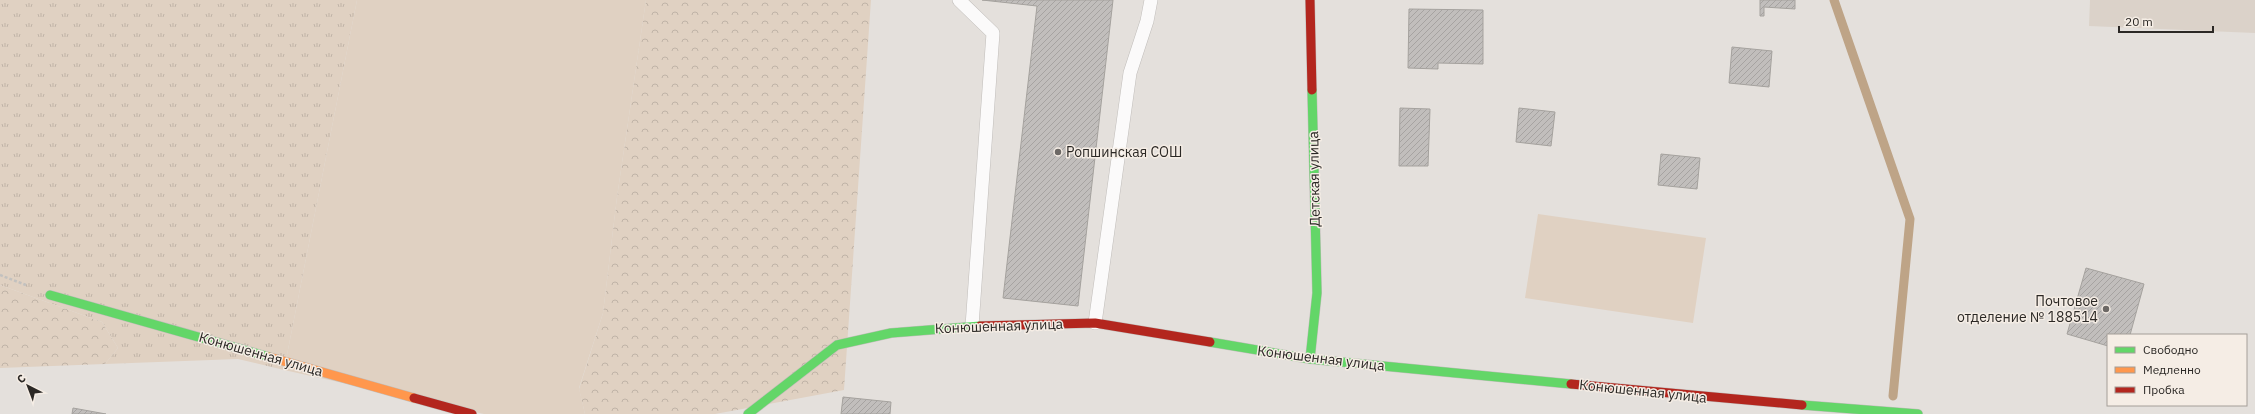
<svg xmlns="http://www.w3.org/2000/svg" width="2255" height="414" font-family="'IBM Plex Sans',sans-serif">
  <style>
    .built { fill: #dbd2c9 }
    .grass { fill: url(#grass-tufts) }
    .forest { fill: url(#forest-crowns) }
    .garden { fill: #e0d1c2 }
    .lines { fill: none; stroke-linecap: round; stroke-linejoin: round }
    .stream { stroke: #bea487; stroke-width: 9 }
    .building { fill: url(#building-hatch); stroke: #a5a29e }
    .lane-casing { stroke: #c0bdba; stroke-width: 14 }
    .fast-casing { stroke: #c0bdba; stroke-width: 10 }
    .slow-casing { stroke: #c0bdba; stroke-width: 10 }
    .jam-casing { stroke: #c0bdba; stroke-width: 10 }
    .path { stroke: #c2c1bf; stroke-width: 2.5; stroke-dasharray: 3 2; stroke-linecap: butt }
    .lane { stroke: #fbfafa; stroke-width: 13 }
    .fast { stroke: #63d668; stroke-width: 9 }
    .slow { stroke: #ff974d; stroke-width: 9 }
    .jam { stroke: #b3261e; stroke-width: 9 }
    .poi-dot { fill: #6c6865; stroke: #f5ede5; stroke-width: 1.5 }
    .labels { text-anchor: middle; stroke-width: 3; stroke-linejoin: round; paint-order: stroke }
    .poi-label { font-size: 14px; fill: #2b2825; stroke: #f5ede5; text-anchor: start }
    .street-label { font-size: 14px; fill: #2b2825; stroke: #f5ede5 }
  </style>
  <defs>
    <pattern id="grass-tufts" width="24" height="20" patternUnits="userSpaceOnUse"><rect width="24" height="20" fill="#e0d1c2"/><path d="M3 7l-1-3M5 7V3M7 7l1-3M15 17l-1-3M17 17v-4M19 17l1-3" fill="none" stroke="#c0b3a7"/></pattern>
    <pattern id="forest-crowns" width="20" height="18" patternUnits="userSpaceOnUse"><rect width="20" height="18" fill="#e0d1c2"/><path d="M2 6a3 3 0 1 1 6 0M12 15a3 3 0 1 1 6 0" fill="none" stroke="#c0b3a7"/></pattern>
    <pattern id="building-hatch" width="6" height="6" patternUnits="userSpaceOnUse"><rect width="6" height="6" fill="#c1bebc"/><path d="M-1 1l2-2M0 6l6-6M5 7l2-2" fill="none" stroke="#a6a3a1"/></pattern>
  </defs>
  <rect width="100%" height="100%" fill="#e4e0dc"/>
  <path class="built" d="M 2090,0 L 2255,0 L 2255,33 L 2089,26 Z"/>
  <path class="grass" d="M 0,0 L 357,0 L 284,370 L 238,359 L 105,364 L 118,348 L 102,322 L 0,285 Z"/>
  <path class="forest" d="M 646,0 L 871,0 L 844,390 L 715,414 L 585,414 L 579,389 L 603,313 L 617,197 Z
    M 0,285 L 102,322 L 118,348 L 105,364 L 0,368 Z"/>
  <path class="garden" d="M 357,0 L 646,0 L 617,197 L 603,313 L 579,388 L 585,414 L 484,414 L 284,370 Z
    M 1538,214 L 1706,238 L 1693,323 L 1525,298 Z"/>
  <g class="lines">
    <path class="stream" d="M 1834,0 L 1910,219 L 1893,396"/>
  </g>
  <path class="building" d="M 982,0 L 1113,0 L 1078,306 L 1003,298 L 1037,6 Z
    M 1760,0 L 1795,0 L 1795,9 L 1764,7 L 1764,16 L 1760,16 Z
    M 1409,9 L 1483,10 L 1483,64 L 1438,63 L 1438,69 L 1408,68 Z
    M 1732,47 L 1772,51 L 1769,87 L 1729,83 Z
    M 1400,108 L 1430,109 L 1428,166 L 1399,166 Z
    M 1519,108 L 1555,112 L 1551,146 L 1516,142 Z
    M 1661,154 L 1700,158 L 1697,189 L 1658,185 Z
    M 2086,268 L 2144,284 L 2130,335 L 2108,335 L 2108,346 L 2067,334 Z
    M 843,397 L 891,402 L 890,414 L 841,414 Z
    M 73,408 L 106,414 L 72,414 Z"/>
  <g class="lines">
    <g class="lane-casing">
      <path id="lane" d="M 959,0 L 993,33 L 972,326
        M 1095,323 L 1130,73 L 1147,21 L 1151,0"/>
    </g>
    <g class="fast-casing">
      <path id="fast" d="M 50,295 L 269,357
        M 1210,342 L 1310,359 L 1571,384
        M 1310,359 L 1317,293 L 1312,90
        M 1802,405 L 1918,414
        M 748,414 L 837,345 L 891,333 L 980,326"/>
    </g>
    <g class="slow-casing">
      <path id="slow" d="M 269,357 L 414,398"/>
    </g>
    <g class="jam-casing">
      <path id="jam" d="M 1310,0 L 1312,90
        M 980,326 L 1095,323 L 1210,342
        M 1571,384 L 1802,405
        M 414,398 L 472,414"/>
    </g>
    <path class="path" d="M 0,275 L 26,285"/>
    <use href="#lane" class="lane"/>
    <use href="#fast" class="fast"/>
    <use href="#slow" class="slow"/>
    <use href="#jam" class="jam"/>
  </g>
  <g class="poi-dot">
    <circle cx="1058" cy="152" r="4"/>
    <circle cx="2106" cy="309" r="4"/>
  </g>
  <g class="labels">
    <g class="poi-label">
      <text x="1066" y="157">Ропшинская СОШ</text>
      <text x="2098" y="306" text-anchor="end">Почтовое<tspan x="2098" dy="16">отделение № 188514</tspan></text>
    </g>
    <g class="street-label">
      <text transform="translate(1314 179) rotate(-91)" y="5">Детская улица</text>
      <text transform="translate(999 326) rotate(-2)" y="5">Конюшенная улица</text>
      <text transform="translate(261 354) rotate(16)" y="5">Конюшенная улица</text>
      <text transform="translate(1321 358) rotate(7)" y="5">Конюшенная улица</text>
      <text transform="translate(1643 391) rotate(6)" y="5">Конюшенная улица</text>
    </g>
  </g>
  <rect x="2107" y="334" width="140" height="72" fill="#f5ede5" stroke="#a49e98"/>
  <rect x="2115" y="347" width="20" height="6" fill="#63d668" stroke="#a49e98"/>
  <text x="2143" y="354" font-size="12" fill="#2b2825">Свободно</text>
  <rect x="2115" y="367" width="20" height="6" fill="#ff974d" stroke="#a49e98"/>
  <text x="2143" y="374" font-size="12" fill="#2b2825">Медленно</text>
  <rect x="2115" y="387" width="20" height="6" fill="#b3261e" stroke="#a49e98"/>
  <text x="2143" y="394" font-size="12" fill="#2b2825">Пробка</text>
  <g transform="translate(28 386) rotate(318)" stroke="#f5ede5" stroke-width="3" paint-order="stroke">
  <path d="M0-3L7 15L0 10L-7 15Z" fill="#2b2825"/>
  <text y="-6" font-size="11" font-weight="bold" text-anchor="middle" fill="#2b2825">С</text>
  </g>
  <path d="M2119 26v6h94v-6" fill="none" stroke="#2b2825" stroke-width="2"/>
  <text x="2125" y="26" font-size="12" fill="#2b2825" stroke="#f5ede5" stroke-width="3" paint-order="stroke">20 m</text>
</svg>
